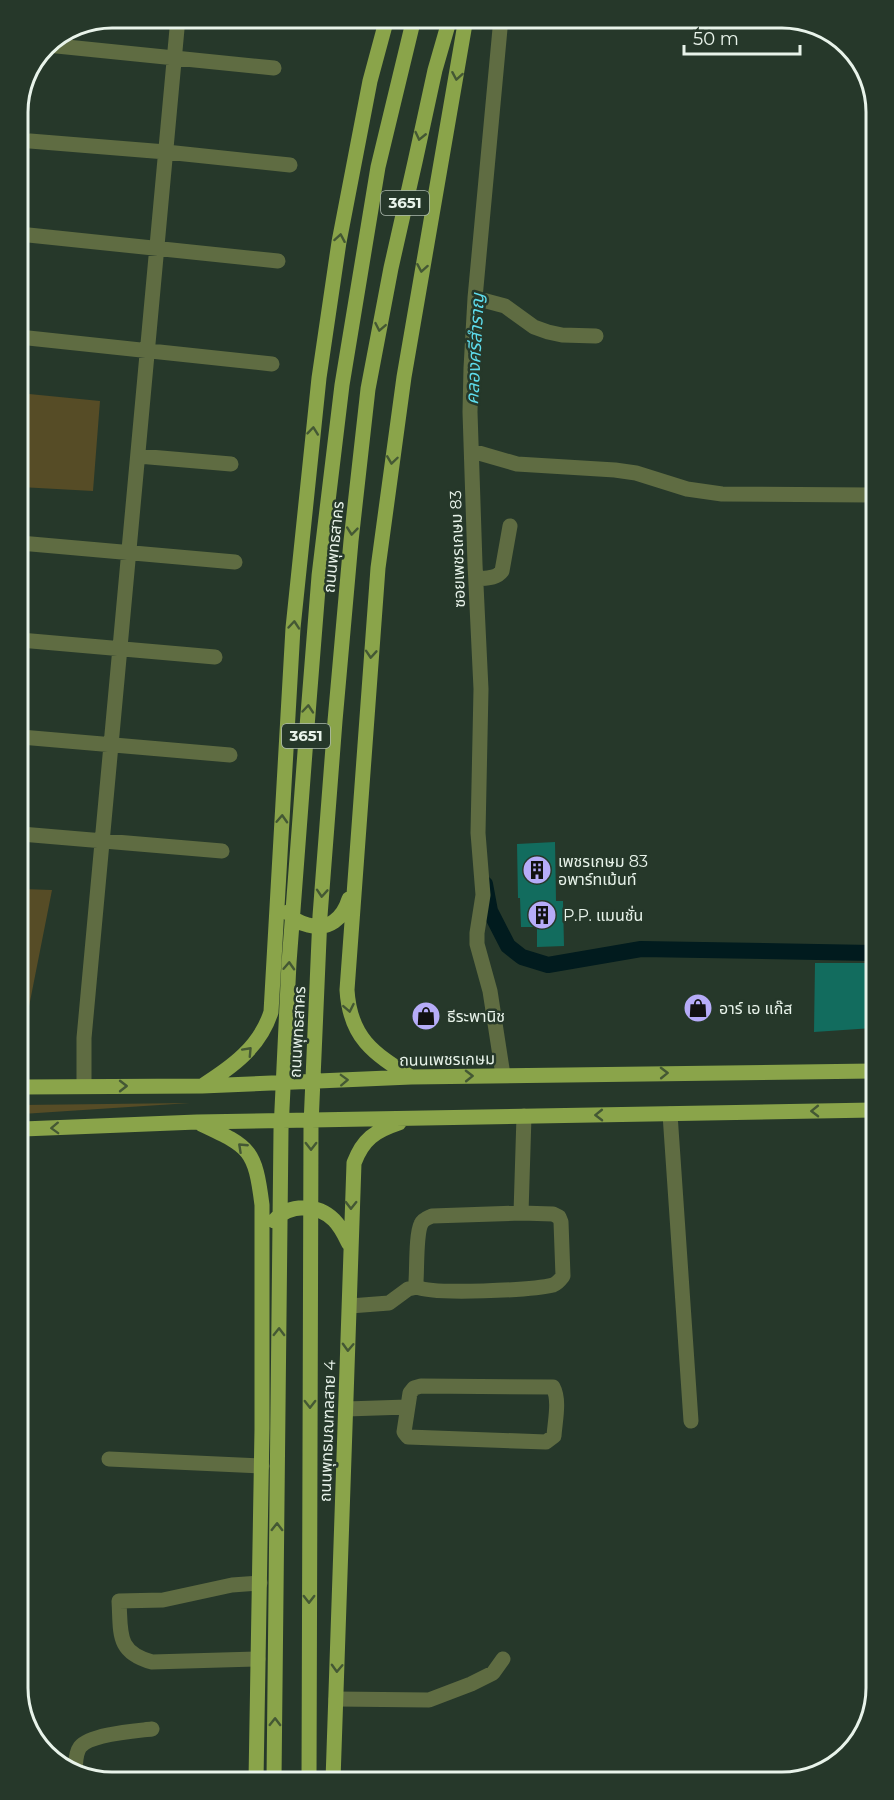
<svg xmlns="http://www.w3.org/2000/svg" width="894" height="1800" font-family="Montserrat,'Noto Sans Thai',sans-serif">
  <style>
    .green { fill: #564c26 }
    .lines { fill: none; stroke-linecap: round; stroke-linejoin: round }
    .canal { stroke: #011b1e; stroke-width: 16 }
    .building { fill: #126c5e }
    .street { stroke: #5f6c42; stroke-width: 15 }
    .primary { stroke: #8aa44a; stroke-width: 15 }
    .oneway { stroke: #445834 }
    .labels { text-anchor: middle; stroke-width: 5; stroke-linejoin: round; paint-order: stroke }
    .shield { fill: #26382a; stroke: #aebbb0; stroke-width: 1.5 }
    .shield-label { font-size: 15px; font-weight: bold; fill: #e8f3ea }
    .street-label { font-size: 16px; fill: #e8f3ea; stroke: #26382a }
    .poi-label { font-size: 16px; fill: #e8f3ea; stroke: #26382a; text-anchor: start }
    .water-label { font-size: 18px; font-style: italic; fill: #5edcec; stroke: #26382a }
    .rim { fill: none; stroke: #e8f3ea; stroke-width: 3 }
  </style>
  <rect width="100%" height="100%" fill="#26382a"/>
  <path class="green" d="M 19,393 L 100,401 L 93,491 L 20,487 Z
    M 22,889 L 52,890 L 22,1042 Z
    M 190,1103 L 22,1114 L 22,1105 Z"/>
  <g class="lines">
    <path class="canal" d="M 485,884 L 490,911 L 508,946 L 522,957 L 548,965 L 641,949 L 873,953"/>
  </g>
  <path class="building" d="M 555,842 L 556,901 L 563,901 L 564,946 L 537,947 L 537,927 L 521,927 L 520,898 L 518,898 L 517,844 Z
    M 815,963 L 873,963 L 873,1028 L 814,1032 Z"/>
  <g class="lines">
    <path class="street" d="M 501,18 L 475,298 L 471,368 L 470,412 L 475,564 L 481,689 L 478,833 L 483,895 L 477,933 L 477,944 L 490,991 L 503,1075
      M 47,45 L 274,68
      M 30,141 L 166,152 L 290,165
      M 19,234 L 278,261
      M 475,298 L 505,306 L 534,327 L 548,332 L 562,335 L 596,336
      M 19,337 L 272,364
      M 472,451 L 517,464 L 615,470 L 636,473 L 687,489 L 722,494 L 871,495
      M 138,456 L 231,464
      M 20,543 L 235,562
      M 476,579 C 486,578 496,579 502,571 L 510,526
      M 20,640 L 215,657
      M 21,737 L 230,755
      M 21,834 L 222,851
      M 84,1086 L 84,1038 L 178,18
      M 670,1114 L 691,1421
      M 521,1213 L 553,1214 L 559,1217 L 561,1222 L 563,1276 C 560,1280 558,1283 553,1285 C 534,1290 432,1295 417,1287 L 416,1281 C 417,1268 416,1234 421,1224 C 423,1219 428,1218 432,1216 Z
      M 521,1213 L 524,1116
      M 350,1306 L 389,1303 L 408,1289 L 417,1287
      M 421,1386 L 553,1387 C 560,1400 555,1421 554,1436 L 546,1442 L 408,1437 L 404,1432 L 410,1393 L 414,1388 Z
      M 346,1409 L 407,1407
      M 109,1459 L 262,1466
      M 258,1659 L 152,1662 C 116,1652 121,1633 119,1601 L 163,1600 L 232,1585 L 260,1583
      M 336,1699 L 429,1700 L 471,1684 L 493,1673 L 503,1659
      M 75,1770 C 76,1763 75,1754 80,1747 C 90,1734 136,1731 152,1729"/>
    <path class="primary" d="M 288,912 C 293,920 300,923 308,925 C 329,931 343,918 349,899
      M 411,1077 C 373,1053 350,1038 347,990 L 378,568 L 404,377 L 466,18
      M 202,1086 C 232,1067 260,1047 271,1012 L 293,628 L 319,378 L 339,242 L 370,81 L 387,18
      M 22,1087 L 202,1086 L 411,1077 L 873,1071
      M 201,1124 C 250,1147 255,1149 262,1205 L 262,1429 L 256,1780
      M 23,1129 L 197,1122 L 873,1110
      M 274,1221 C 289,1203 318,1204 334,1220 C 341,1227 345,1236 349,1244
      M 274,1780 L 281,1130 L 289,963 L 305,752 L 319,576 L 342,385 L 378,167 L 414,18
      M 309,1780 L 311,1125 L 320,916 L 335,721 L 351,541 L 368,389 L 391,268 L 415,162 L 435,70 L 450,18
      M 333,1780 L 354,1163 C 363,1139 375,1131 399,1123"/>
  </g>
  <defs><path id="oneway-chevron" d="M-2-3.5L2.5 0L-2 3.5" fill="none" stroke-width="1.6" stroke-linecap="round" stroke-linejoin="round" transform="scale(1.5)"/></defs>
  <g class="oneway">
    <use href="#oneway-chevron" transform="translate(457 76) rotate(100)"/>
    <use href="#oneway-chevron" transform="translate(420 136) rotate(103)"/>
    <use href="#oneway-chevron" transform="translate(340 238) rotate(-80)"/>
    <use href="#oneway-chevron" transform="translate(422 268) rotate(100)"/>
    <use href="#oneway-chevron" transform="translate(380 327) rotate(101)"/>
    <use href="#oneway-chevron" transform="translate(313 431) rotate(-84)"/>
    <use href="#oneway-chevron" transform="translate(392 460) rotate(98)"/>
    <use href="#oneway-chevron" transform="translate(352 531) rotate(96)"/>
    <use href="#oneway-chevron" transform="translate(294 625) rotate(-85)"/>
    <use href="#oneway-chevron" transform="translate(371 654) rotate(94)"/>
    <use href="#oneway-chevron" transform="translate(308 709) rotate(-85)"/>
    <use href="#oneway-chevron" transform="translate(282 819) rotate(-87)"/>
    <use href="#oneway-chevron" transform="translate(322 893) rotate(94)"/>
    <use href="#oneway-chevron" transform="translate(289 966) rotate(-87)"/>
    <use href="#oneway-chevron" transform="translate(349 1008) rotate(79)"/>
    <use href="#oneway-chevron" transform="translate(248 1051) rotate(-47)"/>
    <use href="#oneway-chevron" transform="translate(664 1073) rotate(-1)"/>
    <use href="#oneway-chevron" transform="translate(469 1076) rotate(-1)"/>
    <use href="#oneway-chevron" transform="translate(344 1080) rotate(-2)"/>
    <use href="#oneway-chevron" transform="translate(123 1086)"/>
    <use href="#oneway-chevron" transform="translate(815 1111) rotate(179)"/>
    <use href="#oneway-chevron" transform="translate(599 1115) rotate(179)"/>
    <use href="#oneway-chevron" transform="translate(55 1128) rotate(178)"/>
    <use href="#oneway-chevron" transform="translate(311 1146) rotate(90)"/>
    <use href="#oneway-chevron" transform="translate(242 1147) rotate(-137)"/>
    <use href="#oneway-chevron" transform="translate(351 1205) rotate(91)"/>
    <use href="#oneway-chevron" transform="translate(279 1332) rotate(-89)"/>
    <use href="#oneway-chevron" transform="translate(348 1347) rotate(92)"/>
    <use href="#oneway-chevron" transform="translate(310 1404) rotate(90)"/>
    <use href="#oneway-chevron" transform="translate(277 1527) rotate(-89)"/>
    <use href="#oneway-chevron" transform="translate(309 1599) rotate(90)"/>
    <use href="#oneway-chevron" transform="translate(337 1668) rotate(92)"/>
    <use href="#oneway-chevron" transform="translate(275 1722) rotate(-89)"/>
  </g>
  <defs>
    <g id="building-disc" transform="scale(1.5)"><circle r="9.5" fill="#b6acf8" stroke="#26382a"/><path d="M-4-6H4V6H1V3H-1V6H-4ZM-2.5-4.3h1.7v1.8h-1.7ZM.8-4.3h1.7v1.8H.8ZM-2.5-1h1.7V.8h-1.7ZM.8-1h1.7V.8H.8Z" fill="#111"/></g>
    <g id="shop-disc" transform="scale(1.5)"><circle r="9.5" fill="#b6acf8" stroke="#26382a"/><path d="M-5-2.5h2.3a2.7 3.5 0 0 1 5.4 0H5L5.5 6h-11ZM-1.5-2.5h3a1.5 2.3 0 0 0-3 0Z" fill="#111"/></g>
  </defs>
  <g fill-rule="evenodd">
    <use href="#building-disc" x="537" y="870"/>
    <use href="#building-disc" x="542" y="915"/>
    <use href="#shop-disc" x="698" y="1008"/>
    <use href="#shop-disc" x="426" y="1016"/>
  </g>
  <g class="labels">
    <g class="shield">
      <rect x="381" y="191" width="48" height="24" rx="4.5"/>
      <rect x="282" y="724" width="48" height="24" rx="4.5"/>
    </g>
    <g class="shield-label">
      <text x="405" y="208">3651</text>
      <text x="306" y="741">3651</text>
    </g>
    <g class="street-label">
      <text transform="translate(333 547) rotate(-84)" y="6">ถนนพุทธสาคร</text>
      <text transform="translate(457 549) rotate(-92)" y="6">ซอยเพชรเกษม 83</text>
      <text transform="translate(297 1032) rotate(-87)" y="6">ถนนพุทธสาคร</text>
      <text transform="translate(447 1059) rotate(-1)" y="6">ถนนเพชรเกษม</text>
      <text transform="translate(327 1431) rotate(-88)" y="6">ถนนพุทธมณฑลสาย 4</text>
    </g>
    <g class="poi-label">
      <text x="558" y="867">เพชรเกษม 83<tspan x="558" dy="18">อพาร์ทเม้นท์</tspan></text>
      <text x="563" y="921">P.P. แมนชั่น</text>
      <text x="719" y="1014">อาร์ เอ แก๊ส</text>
      <text x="447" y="1022">ธีระพานิช</text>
    </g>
    <g class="water-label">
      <text transform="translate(475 349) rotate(-87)" y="6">คลองศรีสำราญ</text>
    </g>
  </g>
  <path d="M0 0H894V1800H0ZM112 28H782A84 84 0 0 1 866 112V1688A84 84 0 0 1 782 1772H112A84 84 0 0 1 28 1688V112A84 84 0 0 1 112 28Z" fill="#26382a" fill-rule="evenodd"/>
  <path class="rim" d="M112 28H782A84 84 0 0 1 866 112V1688A84 84 0 0 1 782 1772H112A84 84 0 0 1 28 1688V112A84 84 0 0 1 112 28Z"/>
  <path d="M684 45v9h116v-9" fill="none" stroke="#e8f3ea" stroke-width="3"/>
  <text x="693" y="45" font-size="18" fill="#e8f3ea" stroke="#26382a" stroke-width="4.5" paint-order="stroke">50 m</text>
</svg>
